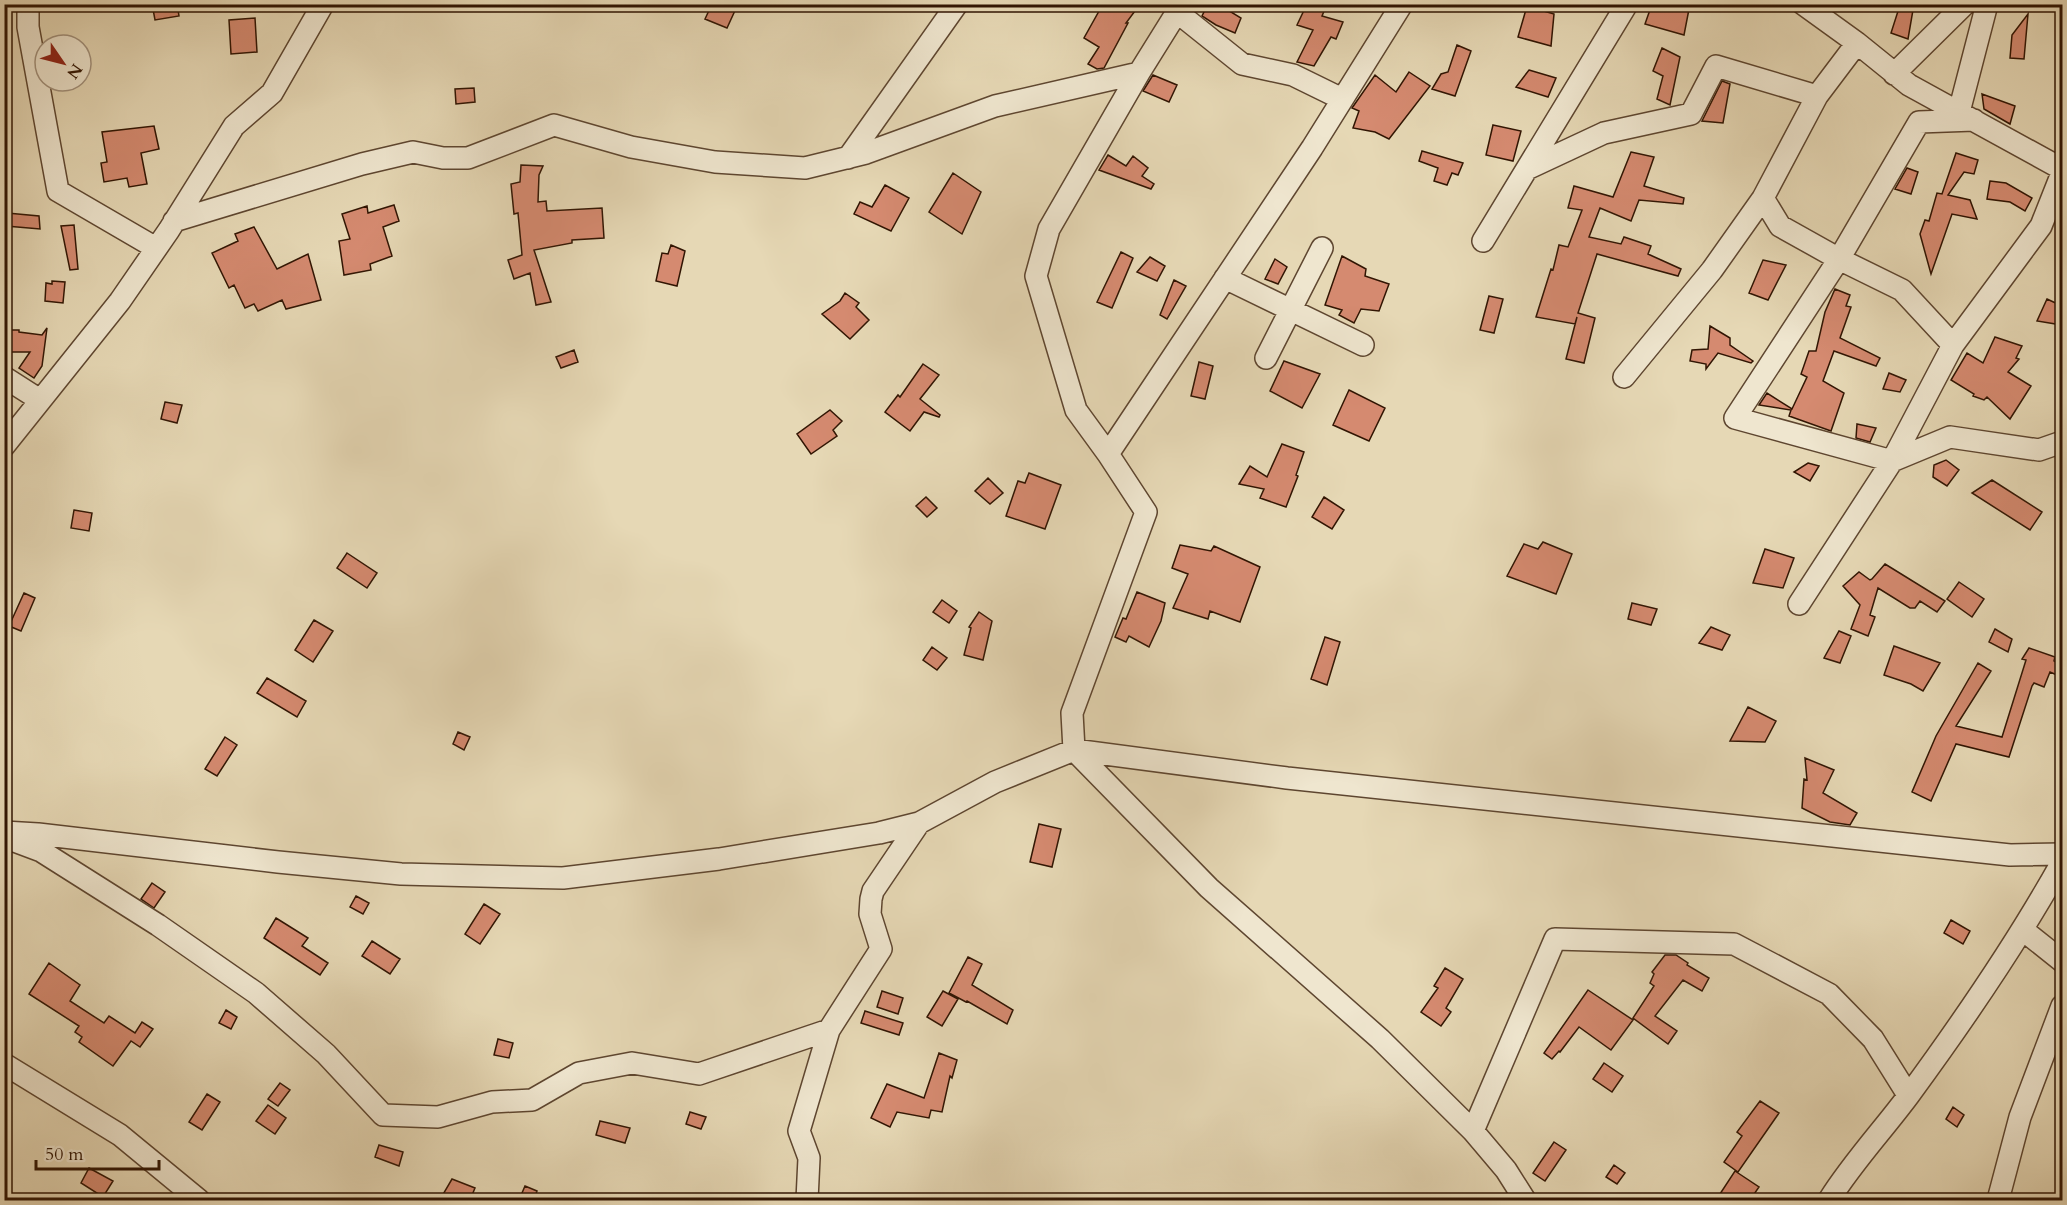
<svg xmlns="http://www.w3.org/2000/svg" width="2067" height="1205" font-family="Cardo,serif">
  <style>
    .building { fill: #d58a70; stroke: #311503; stroke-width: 1.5 }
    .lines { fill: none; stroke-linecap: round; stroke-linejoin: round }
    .minor-casing { stroke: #5e4630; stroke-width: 24 }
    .minor { stroke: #efe6cf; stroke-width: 21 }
  </style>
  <rect width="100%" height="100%" fill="#e6d8b5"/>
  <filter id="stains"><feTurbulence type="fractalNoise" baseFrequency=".00333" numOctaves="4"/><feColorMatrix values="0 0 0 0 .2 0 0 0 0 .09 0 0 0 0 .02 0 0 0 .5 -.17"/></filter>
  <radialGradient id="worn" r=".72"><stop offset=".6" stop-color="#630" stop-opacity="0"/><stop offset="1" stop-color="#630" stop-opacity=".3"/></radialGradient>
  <path class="building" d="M 152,4 L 177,4 L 179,16 L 155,20 Z
    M 712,4 L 738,4 L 727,28 L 705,19 Z
    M 1103,4 L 1123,4 L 1135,11 L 1126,23 L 1128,23 L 1104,68 L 1097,69 L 1088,64 L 1099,47 L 1084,38 Z
    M 1208,4 L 1218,4 L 1241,18 L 1235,33 L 1216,25 L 1202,16 Z
    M 1307,4 L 1327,4 L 1322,16 L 1343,22 L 1336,39 L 1331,37 L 1314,66 L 1297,62 L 1313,30 L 1297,25 Z
    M 1652,4 L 1690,4 L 1684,35 L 1645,24 Z
    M 1527,6 L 1554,14 L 1551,46 L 1518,37 Z
    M 1899,8 L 1913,10 L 1908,39 L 1891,33 Z
    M 2028,14 L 2024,59 L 2010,58 L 2012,35 Z
    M 255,18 L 257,52 L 231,54 L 229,20 Z
    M 1457,45 L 1471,51 L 1455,96 L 1432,89 L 1441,74 L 1448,72 Z
    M 1662,48 L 1680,57 L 1670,105 L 1657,99 L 1663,76 L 1653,71 Z
    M 1529,70 L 1556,78 L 1548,97 L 1516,87 Z
    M 1409,72 L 1430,86 L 1389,139 L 1375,132 L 1353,128 L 1359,111 L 1352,108 L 1375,75 L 1396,92 Z
    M 1153,75 L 1177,85 L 1169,102 L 1143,91 Z
    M 1722,81 L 1730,84 L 1723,123 L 1702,121 Z
    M 474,88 L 475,102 L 456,104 L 455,89 Z
    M 1982,94 L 2015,106 L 2010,124 L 1984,109 Z
    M 1493,125 L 1521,131 L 1513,161 L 1486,155 Z
    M 154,126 L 159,149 L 141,153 L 147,184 L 129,187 L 127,178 L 104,182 L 101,163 L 107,162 L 102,132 Z
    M 1422,151 L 1463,163 L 1458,175 L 1452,173 L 1447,185 L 1434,181 L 1438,168 L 1419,161 Z
    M 1631,152 L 1654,157 L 1644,186 L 1684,198 L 1683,204 L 1639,200 L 1631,221 L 1600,208 L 1589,237 L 1621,244 L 1624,237 L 1651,246 L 1648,254 L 1681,269 L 1678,276 L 1597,254 L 1578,313 L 1595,318 L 1584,363 L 1566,359 L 1577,317 L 1575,324 L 1536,317 L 1551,269 L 1553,270 L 1559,245 L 1568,247 L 1582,210 L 1568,208 L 1574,186 L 1613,197 Z
    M 1956,153 L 1978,160 L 1974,174 L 1964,172 L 1948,195 L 1970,200 L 1977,219 L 1952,214 L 1931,274 L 1920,234 L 1925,220 L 1929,221 L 1937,193 L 1942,194 Z
    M 1108,155 L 1126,166 L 1133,156 L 1148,168 L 1142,176 L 1154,184 L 1151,189 L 1099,170 Z
    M 521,165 L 543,166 L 539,175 L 538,202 L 546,201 L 547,211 L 602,208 L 604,238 L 572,240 L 572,243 L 534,250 L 551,302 L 536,305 L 530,273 L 514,279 L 508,260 L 522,255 L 518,213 L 514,214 L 511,184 L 520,182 Z
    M 1907,168 L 1918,172 L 1911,194 L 1895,189 Z
    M 953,173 L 981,192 L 962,234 L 929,212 Z
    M 1990,181 L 2006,183 L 2032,198 L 2025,211 L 2010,202 L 1987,199 Z
    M 885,185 L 909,198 L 891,231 L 854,214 L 860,202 L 872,207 Z
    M 394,205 L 399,221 L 383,227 L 392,256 L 370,264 L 371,270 L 344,275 L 339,241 L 350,239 L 342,214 L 367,206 L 368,213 Z
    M 7,213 L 39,216 L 40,229 L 6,226 Z
    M 74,225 L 78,269 L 70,270 L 61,226 Z
    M 254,227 L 277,269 L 308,254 L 321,300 L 286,309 L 282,300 L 258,311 L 254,304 L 245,308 L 234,285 L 229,288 L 212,253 L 238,241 L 235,234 Z
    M 671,245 L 685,251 L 677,286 L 656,281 L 662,253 L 668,254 Z
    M 1121,252 L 1133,258 L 1112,308 L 1097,302 Z
    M 1342,256 L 1366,269 L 1365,276 L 1389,284 L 1379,311 L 1361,309 L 1354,323 L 1339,315 L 1342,310 L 1325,305 Z
    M 1150,257 L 1165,266 L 1157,281 L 1137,272 Z
    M 1275,259 L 1287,267 L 1278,284 L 1265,279 Z
    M 1763,260 L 1786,265 L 1768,300 L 1749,293 Z
    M 1174,280 L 1186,286 L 1167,319 L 1160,315 Z
    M 52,281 L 65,282 L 63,303 L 45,301 L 46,283 L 52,284 Z
    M 1835,289 L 1850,295 L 1846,306 L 1851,307 L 1840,338 L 1880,358 L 1876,366 L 1834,351 L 1823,381 L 1844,393 L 1831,431 L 1789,416 L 1791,410 L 1759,405 L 1767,393 L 1792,409 L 1807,377 L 1801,374 L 1809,351 L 1816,351 L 1825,312 Z
    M 845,293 L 859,303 L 856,307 L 869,320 L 850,339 L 822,314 L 840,301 Z
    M 1489,296 L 1503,299 L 1494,333 L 1480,330 Z
    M 2047,299 L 2062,306 L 2062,325 L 2037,321 Z
    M 1710,326 L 1730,338 L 1730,345 L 1753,361 L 1751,363 L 1718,353 L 1706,369 L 1706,364 L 1690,361 L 1692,350 L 1708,349 Z
    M 47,328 L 42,366 L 34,378 L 19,368 L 30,352 L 4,352 L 4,330 L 19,330 L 19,332 L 42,335 Z
    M 1995,337 L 2022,346 L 2016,358 L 2019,359 L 2008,372 L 2031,386 L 2010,419 L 1987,397 L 1984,400 L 1973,396 L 1974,394 L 1951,380 L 1967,353 L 1983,363 Z
    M 574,350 L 578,362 L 561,368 L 556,357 Z
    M 1284,361 L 1320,374 L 1302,408 L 1270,391 Z
    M 1199,362 L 1213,366 L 1205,399 L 1191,396 Z
    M 923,364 L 939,375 L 920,399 L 940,415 L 939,417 L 924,412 L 910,431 L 885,412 L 898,395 L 900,397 Z
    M 1889,373 L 1906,380 L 1900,392 L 1883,389 Z
    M 1349,390 L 1385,408 L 1369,441 L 1333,425 Z
    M 165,402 L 182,405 L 177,423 L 161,419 Z
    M 830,410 L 842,421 L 833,430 L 837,436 L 811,454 L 797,434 Z
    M 1857,424 L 1876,428 L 1870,442 L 1856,438 Z
    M 1282,444 L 1304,452 L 1296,475 L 1298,476 L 1286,507 L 1260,498 L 1264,489 L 1239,484 L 1250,466 L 1267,477 Z
    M 1946,460 L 1959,470 L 1947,486 L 1933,477 L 1934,465 Z
    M 1808,463 L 1819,466 L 1810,481 L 1794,472 Z
    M 1029,473 L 1061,485 L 1045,529 L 1006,516 L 1018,481 L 1025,483 Z
    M 988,478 L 1003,493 L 990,504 L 975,491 Z
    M 1992,480 L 2042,512 L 2030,530 L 1972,493 Z
    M 926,497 L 937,508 L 927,517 L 916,506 Z
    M 1324,497 L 1344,510 L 1332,529 L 1312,517 Z
    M 74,510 L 92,513 L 89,531 L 71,528 Z
    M 1543,542 L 1572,554 L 1556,594 L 1507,576 L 1524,544 L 1538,549 Z
    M 1180,545 L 1211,551 L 1214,546 L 1260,567 L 1240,622 L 1210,611 L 1208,619 L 1173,608 L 1188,574 L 1172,568 Z
    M 1765,549 L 1794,558 L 1783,588 L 1753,583 Z
    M 347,553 L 377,573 L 367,588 L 337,568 Z
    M 1885,564 L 1945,601 L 1937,612 L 1920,601 L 1915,608 L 1910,608 L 1878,588 L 1870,615 L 1875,617 L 1868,636 L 1851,629 L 1860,605 L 1843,586 L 1859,572 L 1870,580 L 1872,579 Z
    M 1959,582 L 1984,599 L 1972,617 L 1947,599 Z
    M 1137,592 L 1165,603 L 1161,621 L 1149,647 L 1129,636 L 1126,642 L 1115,637 L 1123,618 L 1126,619 Z
    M 24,593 L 35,598 L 21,631 L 9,626 Z
    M 942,600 L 957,611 L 949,623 L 933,612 Z
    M 1632,603 L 1657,609 L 1651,625 L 1628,619 Z
    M 979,612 L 992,621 L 983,660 L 964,655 L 971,628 L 969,627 Z
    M 314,620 L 333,631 L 313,662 L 295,650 Z
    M 1711,627 L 1730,635 L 1722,650 L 1699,643 Z
    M 1995,629 L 2012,639 L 2008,652 L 1989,642 Z
    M 1839,631 L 1851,636 L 1840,663 L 1824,658 Z
    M 1325,637 L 1340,642 L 1327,685 L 1311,679 Z
    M 1894,646 L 1940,663 L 1923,691 L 1911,684 L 1884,675 Z
    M 932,647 L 947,658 L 937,670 L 923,660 Z
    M 2029,648 L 2055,657 L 2054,661 L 2062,666 L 2057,675 L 2050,672 L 2044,687 L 2034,683 L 2032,686 L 2009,757 L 1956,744 L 1931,801 L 1912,792 L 1936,736 L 1978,663 L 1991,671 L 1956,726 L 2002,737 L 2026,660 L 2022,659 Z
    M 267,678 L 306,701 L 297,717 L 257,693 Z
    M 1748,707 L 1776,721 L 1765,742 L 1730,741 Z
    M 458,732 L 470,737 L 464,750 L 453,744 Z
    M 225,737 L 237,745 L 217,776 L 205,769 Z
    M 1805,758 L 1834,770 L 1823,793 L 1857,813 L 1850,825 L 1830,822 L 1802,808 L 1804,779 L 1807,780 Z
    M 1039,824 L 1061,829 L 1052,867 L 1030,862 Z
    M 152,883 L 165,892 L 154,908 L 141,899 Z
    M 356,896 L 369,903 L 363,914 L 350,907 Z
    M 484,904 L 500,914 L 480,944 L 465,934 Z
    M 276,918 L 308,938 L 302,946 L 328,963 L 320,975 L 264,938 Z
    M 1951,920 L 1970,931 L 1963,944 L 1944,933 Z
    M 372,941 L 400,959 L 390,974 L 362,956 Z
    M 1665,955 L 1676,955 L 1688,963 L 1687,965 L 1709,978 L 1702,991 L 1683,980 L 1655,1016 L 1677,1031 L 1668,1044 L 1633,1018 L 1654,986 L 1650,983 L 1654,974 L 1652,972 Z
    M 968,957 L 982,964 L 972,985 L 1013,1010 L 1007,1024 L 967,1001 L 966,1002 L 949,993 Z
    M 49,963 L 80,985 L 70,1001 L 104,1023 L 109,1016 L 135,1033 L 142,1022 L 153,1029 L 140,1047 L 131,1041 L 113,1066 L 79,1042 L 82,1037 L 75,1032 L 79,1026 L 29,994 Z
    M 1445,968 L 1463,979 L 1446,1008 L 1451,1012 L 1441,1026 L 1421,1012 L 1438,988 L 1434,986 Z
    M 1588,990 L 1633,1020 L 1611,1050 L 1579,1027 L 1560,1052 L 1559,1051 L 1552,1059 L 1544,1053 Z
    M 882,991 L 903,998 L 898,1014 L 877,1007 Z
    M 943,991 L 958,999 L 942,1026 L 927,1017 Z
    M 226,1010 L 237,1017 L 231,1029 L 219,1023 Z
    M 865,1011 L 903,1023 L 899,1035 L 861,1023 Z
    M 498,1039 L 513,1043 L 509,1058 L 494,1055 Z
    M 939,1053 L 957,1060 L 952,1078 L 950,1076 L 942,1112 L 931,1110 L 929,1118 L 897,1112 L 890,1127 L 871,1118 L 887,1084 L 924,1098 Z
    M 1604,1063 L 1623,1076 L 1612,1092 L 1593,1079 Z
    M 280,1083 L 290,1090 L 278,1106 L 268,1099 Z
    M 207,1094 L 220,1102 L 202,1130 L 189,1122 Z
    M 1760,1101 L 1779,1113 L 1738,1172 L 1724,1162 L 1742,1136 L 1737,1132 Z
    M 268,1105 L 286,1118 L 275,1134 L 256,1121 Z
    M 1953,1107 L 1964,1115 L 1957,1127 L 1946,1119 Z
    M 690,1112 L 706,1117 L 701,1129 L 686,1124 Z
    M 600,1121 L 630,1128 L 625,1143 L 596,1135 Z
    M 1554,1142 L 1566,1150 L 1545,1181 L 1533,1173 Z
    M 379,1145 L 403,1152 L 399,1166 L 375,1157 Z
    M 1614,1165 L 1625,1173 L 1617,1184 L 1606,1177 Z
    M 89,1168 L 113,1181 L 103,1197 L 81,1183 Z
    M 1735,1171 L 1759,1187 L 1750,1200 L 1716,1200 Z
    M 452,1179 L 475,1188 L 470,1200 L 453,1200 L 442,1196 Z
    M 525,1186 L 537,1191 L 534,1200 L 519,1200 Z"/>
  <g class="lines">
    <g class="minor-casing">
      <path id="minor" d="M 28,4 L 28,27 L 58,191 L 156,248
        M 1402,4 L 1312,148 L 1108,454 L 1146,512 L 1072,713 L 1074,750 L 1209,888 L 1380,1039 L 1473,1131 L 1506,1170 L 1525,1200
        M 1803,4 L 1857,43 L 1909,85 L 2062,169
        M 1177,12 L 1242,64 L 1293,75 L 1342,99
        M 1894,74 L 1965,4
        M 1959,112 L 1987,4
        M 1974,120 L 1919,122 L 1839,259 L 1735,418 L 1892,461 L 1950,437 L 2039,450 L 2062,442
        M 848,158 L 957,4
        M 1527,169 L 1604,133 L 1691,114 L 1716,66 L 1817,96
        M 1763,198 L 1780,226 L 1839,259 L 1902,290 L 1953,345
        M 174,221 L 362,164 L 413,152 L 443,158 L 468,158 L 554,125 L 631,147 L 715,162 L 805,168 L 866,153 L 995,106 L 1139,73
        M 1483,241 L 1627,4
        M 1225,278 L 1363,345
        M 1266,358 L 1322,248
        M 4,377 L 40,400
        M 1624,377 L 1712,270 L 1763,198 L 1817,96 L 1857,43
        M 4,446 L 120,301 L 169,230 L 234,126 L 272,93 L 323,4
        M 1108,454 L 1076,410 L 1036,276 L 1049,229 L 1139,73 L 1182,4
        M 1799,604 L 1892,461 L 1953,345 L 2041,226 L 2062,173
        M 4,832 L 38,834 L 278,862 L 401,874 L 563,878 L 719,859 L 879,833 L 919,823 L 995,782 L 1074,750 L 1287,778 L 2010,855 L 2062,854
        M 9,839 L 41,851 L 158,925 L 256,993 L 326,1054 L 383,1115 L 438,1117 L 492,1102 L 532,1100 L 579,1073 L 632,1063 L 699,1074 L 829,1030
        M 2023,930 L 2062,961
        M 4,1064 L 120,1135 L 199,1200
        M 1473,1131 L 1555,939 L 1734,944 L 1829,994 L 1873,1039 L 1908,1095
        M 807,1200 L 809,1158 L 799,1131 L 829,1030 L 881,949 L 870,914 L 871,899 L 873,891 L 919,823
        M 1829,1200 C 1852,1163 1883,1130 1909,1095 C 1964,1020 2017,943 2062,862
        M 1998,1200 L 2020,1117 L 2062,1006"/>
    </g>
    <use href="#minor" class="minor"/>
  </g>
  <rect width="2067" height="1205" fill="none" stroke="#e6d8b5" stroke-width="24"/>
  <rect x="6" y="6" width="2055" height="1193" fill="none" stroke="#311503" stroke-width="3"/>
  <rect x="12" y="12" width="2043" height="1181" fill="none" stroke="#311503" stroke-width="1.5"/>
  <g transform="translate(63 63) rotate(125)"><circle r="28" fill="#efe6cf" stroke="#a3927d" stroke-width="1.5"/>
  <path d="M0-4.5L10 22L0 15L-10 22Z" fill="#8f2418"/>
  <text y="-9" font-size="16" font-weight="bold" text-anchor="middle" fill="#311503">N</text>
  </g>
  <path d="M36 1160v9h123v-9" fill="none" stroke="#311503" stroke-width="3"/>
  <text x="45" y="1160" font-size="18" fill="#311503" stroke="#efe6cf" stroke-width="4.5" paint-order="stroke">50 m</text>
  <rect width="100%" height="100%" filter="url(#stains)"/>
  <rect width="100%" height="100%" fill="url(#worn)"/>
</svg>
